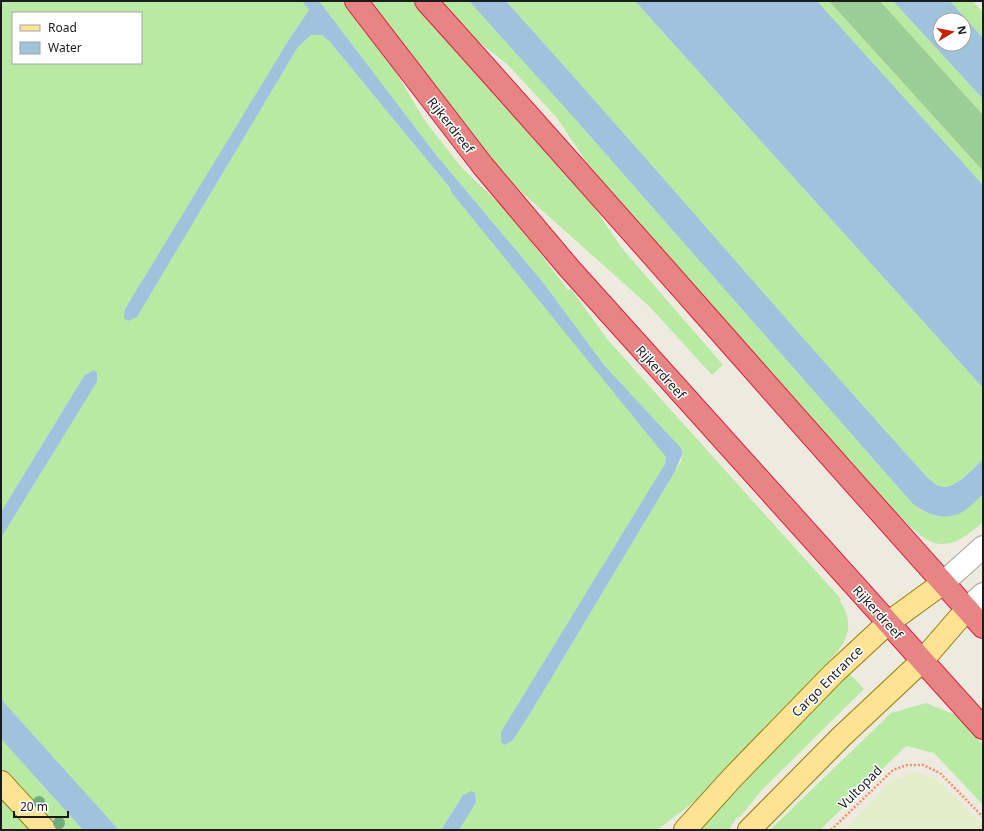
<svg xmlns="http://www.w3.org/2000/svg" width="984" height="831" font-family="'Noto Sans',sans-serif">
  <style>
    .farmland { fill: #e4edca }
    .grass { fill: #b9eaa4; fill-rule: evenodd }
    .forest { fill: #9ace94 }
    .water { fill: #9fc3dc; fill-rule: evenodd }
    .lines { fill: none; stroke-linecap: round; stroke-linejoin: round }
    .minor-casing { stroke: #a2a2a2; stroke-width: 24 }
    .major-casing { stroke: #927c00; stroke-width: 24 }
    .highway-casing { stroke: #d9203d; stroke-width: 24 }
    .path { stroke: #fc8e62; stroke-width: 2.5; stroke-dasharray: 2 2; stroke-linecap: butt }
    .minor { stroke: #fff; stroke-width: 22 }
    .major { stroke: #fee395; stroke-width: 22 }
    .highway { stroke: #e78585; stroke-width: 22 }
    .tree { fill: #70ac7a }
    .labels { text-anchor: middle; stroke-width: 3; stroke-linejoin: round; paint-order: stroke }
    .street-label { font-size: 13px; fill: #1b1b1b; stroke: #fff }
  </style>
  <rect width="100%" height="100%" fill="#edebe0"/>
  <path class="farmland" d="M 917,772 L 938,780 L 983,825 L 983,830 L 845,830 L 892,780 Z"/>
  <path class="grass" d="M 1,1 L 302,1 L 309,10 L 290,38 L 137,317 L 298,47 L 311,35 L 322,35 L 330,42 L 450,188 L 451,192 L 664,452 L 666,457 L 665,464 L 505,745 L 513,740 L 533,709 L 674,473 L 681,461 L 683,453 L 681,448 L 604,365 L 542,281 L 437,156 L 319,1 L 344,1 L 388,59 L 425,121 L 462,168 L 510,214 L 568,290 L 571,289 L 608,340 L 841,599 L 840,601 C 860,633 840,649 819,671 L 819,674 L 696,803 L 694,802 L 657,830 L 459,830 L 476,803 L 463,795 L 441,830 L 119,830 L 1,699 L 1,538 L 97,382 L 84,376 L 1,512 ZM 13,13 L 141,13 L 141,63 L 13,63 Z
    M 369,1 L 413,1 L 575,179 L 621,247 L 723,365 L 712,375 L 649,306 L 507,179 Z
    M 440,1 L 469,1 L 575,119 L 912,503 L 922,511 L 936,516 L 945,516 L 964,511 L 983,494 L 983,522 C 943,558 929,547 895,511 L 891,511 L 591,169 L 557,118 L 507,64 L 476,40 Z
    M 506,1 L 635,1 L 983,388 L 983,459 C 974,468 953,492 940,486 C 935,485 931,480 927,477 C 785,320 648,158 506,1 Z
    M 817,1 L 829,1 L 983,171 L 983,185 Z
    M 880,1 L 893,1 L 983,99 L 983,115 Z
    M 950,1 L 973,1 L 983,12 L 983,38 Z
    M 848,672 L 864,689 L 760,792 L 740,817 L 737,817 L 729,830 L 698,830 Z
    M 926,703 L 956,715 L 983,745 L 983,805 L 934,753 L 906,746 L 820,830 L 770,830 L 891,713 Z
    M 1,739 L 83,830 L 57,830 L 1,768 Z
    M 1,796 L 32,830 L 1,830 Z"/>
  <path class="forest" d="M 829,1 L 880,1 L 983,115 L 983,171 Z"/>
  <path class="water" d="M 302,1 L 319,1 L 437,156 L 542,281 L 604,365 L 681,448 L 683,453 L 674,473 L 533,709 L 513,740 L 505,745 L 501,742 L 501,732 L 665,464 L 666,457 L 451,192 L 450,188 L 330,42 L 322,35 L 311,35 L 298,47 L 137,317 L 128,321 L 124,318 L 125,309 L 290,38 L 309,10 Z
    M 469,1 L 506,1 C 648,158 785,320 927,477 C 931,480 935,485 940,486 C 953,492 974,468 983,459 L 983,494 C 977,500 971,506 964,511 C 947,522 926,515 912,503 L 575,119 Z
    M 635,1 L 817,1 L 983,185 L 983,388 Z
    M 893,1 L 950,1 L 983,38 L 983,99 ZM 940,20 L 964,20 L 964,44 L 940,44 Z
    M 93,370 L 97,373 L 97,382 L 1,538 L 1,512 L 84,376 Z
    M 1,699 L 119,830 L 83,830 L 1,739 Z
    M 471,791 L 475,793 L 476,803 L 459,830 L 441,830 L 463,795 Z"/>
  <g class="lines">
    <g class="minor-casing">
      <path id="minor" d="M 943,583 L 983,547
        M 967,609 L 983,594"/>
    </g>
    <g class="major-casing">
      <path id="major" d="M 1,782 L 45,830
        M 685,830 L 732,778 L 834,673 L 888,623 L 943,583
        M 749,830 L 841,737 L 922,661 L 967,609"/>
    </g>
    <g class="highway-casing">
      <path id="highway" d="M 356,1 L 483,166 L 569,268 L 983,728
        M 426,1 C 613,208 796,420 983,627"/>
    </g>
    <path class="path" d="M 831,830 L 893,770 L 907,765 L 923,765 L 940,773 L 983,817"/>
    <use href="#minor" class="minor"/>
    <use href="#major" class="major"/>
    <use href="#highway" class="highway"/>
  </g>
  <g class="tree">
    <circle cx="39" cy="802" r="6"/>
    <circle cx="59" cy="823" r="6"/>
  </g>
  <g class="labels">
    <g class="street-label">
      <text transform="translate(451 125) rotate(52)" y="5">Rijkerdreef</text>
      <text transform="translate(661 372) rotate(48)" y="5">Rijkerdreef</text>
      <text transform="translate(878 612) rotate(48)" y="5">Rijkerdreef</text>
      <text transform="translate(827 681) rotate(-45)" y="5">Cargo Entrance</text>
      <text transform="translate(860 787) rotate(-45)" y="5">Vultopad</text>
    </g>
  </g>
  <rect width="984" height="831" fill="none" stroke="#1b1b1b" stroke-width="4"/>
  <rect x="12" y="12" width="130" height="52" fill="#ffffff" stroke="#a4a4a4"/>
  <rect x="20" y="25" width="20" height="6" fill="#fee395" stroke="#a4a4a4"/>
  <text x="48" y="32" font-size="12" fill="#1b1b1b">Road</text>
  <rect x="20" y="42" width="20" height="12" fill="#9fc3dc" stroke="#a4a4a4"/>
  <text x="48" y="52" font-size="12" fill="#1b1b1b">Water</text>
  <g transform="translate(952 32) rotate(80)"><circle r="19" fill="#ffffff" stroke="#a4a4a4"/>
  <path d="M0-3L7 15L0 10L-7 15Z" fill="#c62400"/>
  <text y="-6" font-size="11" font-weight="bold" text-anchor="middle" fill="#1b1b1b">N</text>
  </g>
  <path d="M14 811v6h54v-6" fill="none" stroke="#1b1b1b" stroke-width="2"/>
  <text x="20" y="811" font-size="12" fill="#1b1b1b" stroke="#ffffff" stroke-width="3" paint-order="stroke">20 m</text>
</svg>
